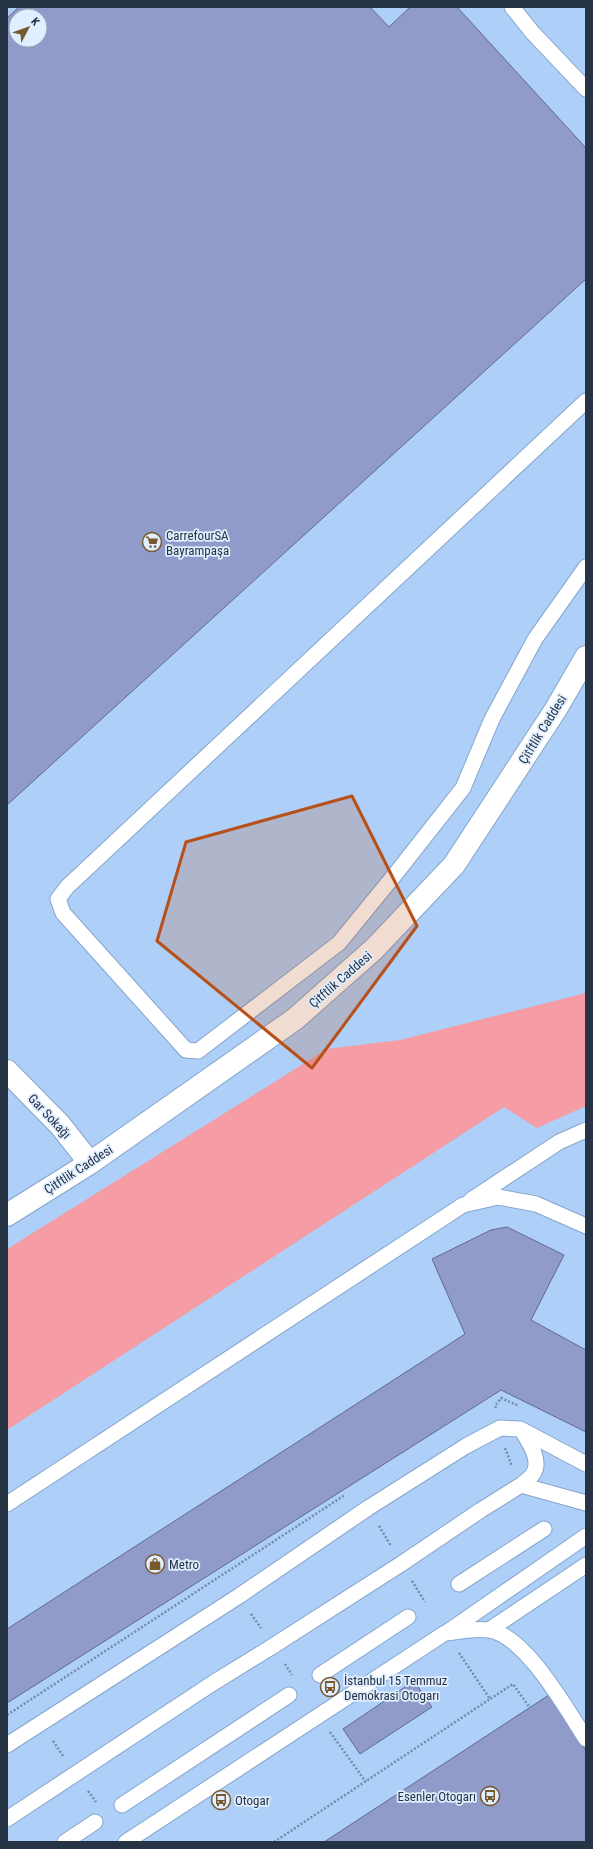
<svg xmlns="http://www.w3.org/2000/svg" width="593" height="1849" font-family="'Roboto Condensed',sans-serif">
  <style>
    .grass { fill: #f69ca4 }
    .building { fill: #909bc9; stroke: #606994; fill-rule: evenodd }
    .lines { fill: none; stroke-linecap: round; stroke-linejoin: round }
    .lane-casing { stroke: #85a5cd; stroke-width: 17 }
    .street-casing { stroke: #85a5cd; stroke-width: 24 }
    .path { stroke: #728baa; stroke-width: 2.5; stroke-dasharray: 2 2; stroke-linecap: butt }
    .lane { stroke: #fff; stroke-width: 15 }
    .street { stroke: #fff; stroke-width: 22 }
    .marked { fill: #b8501a; fill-opacity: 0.2; stroke: #b8501a; stroke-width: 3; stroke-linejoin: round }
    .labels { text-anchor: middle; stroke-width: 3.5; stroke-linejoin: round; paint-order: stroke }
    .poi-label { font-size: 13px; fill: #263344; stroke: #e0eeff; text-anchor: start }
    .street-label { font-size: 13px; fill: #263344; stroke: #e0eeff }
  </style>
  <rect width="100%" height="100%" fill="#adcff8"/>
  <path class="grass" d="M 586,993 L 586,1106 L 537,1128 L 504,1107 L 7,1430 L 7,1249 L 327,1049 L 400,1040 Z"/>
  <path class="building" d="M 19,7 L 370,7 L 389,27 L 410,7 L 457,7 L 586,148 L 586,279 L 7,805 L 7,18 ZM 16,16 L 40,16 L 40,40 L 16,40 Z
    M 507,1227 L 564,1255 L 531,1320 L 586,1350 L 586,1432 L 501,1390 L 7,1703 L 7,1629 L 465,1334 L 432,1259 L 491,1230 Z
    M 414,1681 L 432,1707 L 360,1754 L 343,1729 Z
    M 549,1695 L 586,1751 L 586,1842 L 324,1842 Z"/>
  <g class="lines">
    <g class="lane-casing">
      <path id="lane" d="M 512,7 L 532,32 L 586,89
        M 586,401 L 67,887 L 58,899 L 63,913 L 186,1050 L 198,1051 L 339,943 L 397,872 L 463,788 L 492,719 L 535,639 L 586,567
        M 471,1200 L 559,1142 L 586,1130
        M 521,1485 C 525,1482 530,1478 533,1474 C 542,1461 529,1442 522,1431
        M 7,1504 L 463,1205 L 498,1197 L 536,1204 L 586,1226
        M 459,1584 L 544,1529
        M 489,1630 L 586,1565
        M 446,1633 L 586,1536
        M 320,1675 L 408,1617
        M 7,1745 L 239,1596 L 368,1508 L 466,1446 L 500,1428 L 520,1429 L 586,1464
        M 122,1805 L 289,1695
        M 7,1819 L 213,1683 L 273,1646 L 401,1564 L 481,1510 L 521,1485 L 586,1503
        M 65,1842 L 95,1822
        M 126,1842 L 445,1633 C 458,1632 474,1628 488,1630 C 524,1633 567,1710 586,1739"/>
    </g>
    <g class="street-casing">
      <path id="street" d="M 7,1071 L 60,1125 L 90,1163
        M 7,1215 L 90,1163 L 295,1019 L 374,949 L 454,865 L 556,709 L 586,657"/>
    </g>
    <path class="path" d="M 496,1408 L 495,1406 L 501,1398 L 519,1406
      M 505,1448 L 512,1466
      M 379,1526 L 391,1546
      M 412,1581 L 425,1602
      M 251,1614 L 261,1628
      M 459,1653 L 490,1699 L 513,1684 L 530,1708
      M 285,1664 L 292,1675
      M 7,1715 L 345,1495
      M 330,1732 L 366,1782
      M 53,1741 L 63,1756
      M 88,1791 L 96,1802
      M 274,1842 L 490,1699"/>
    <use href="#lane" class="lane"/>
    <use href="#street" class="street"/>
  </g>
  <path class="marked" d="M 352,796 L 417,926 L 312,1068 L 157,941 L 186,842 Z"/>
  <defs>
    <g id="supermarket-ring" transform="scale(1)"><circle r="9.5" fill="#e0eeff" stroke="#78592e" stroke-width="1.5"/><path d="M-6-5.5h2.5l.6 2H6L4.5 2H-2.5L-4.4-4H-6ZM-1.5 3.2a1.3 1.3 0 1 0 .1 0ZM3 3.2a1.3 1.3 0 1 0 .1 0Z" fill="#78592e"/></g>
    <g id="shop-ring" transform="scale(1)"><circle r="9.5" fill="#e0eeff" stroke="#78592e" stroke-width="1.5"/><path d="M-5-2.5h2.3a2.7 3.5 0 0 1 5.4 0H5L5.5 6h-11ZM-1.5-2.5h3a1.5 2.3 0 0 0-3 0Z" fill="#78592e"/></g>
    <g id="bus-ring" transform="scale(1)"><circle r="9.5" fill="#e0eeff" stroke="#78592e" stroke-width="1.5"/><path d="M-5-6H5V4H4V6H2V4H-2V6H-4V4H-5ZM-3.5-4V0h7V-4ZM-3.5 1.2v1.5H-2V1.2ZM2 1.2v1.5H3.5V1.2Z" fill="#78592e"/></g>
  </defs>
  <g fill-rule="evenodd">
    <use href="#supermarket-ring" x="152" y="542"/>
    <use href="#shop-ring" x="155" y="1564"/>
    <use href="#bus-ring" x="330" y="1687"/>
    <use href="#bus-ring" x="490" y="1796"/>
    <use href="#bus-ring" x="221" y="1800"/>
  </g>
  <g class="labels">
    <g class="poi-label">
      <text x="166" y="540">CarrefourSA<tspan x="166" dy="15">Bayrampaşa</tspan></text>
      <text x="169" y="1569">Metro</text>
      <text x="344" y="1685">İstanbul 15 Temmuz<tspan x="344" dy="15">Demokrasi Otogarı</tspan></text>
      <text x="476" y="1801" text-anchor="end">Esenler Otogarı</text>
      <text x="235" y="1805">Otogar</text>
    </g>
    <g class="street-label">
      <text transform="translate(542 729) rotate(-58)" y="5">Çitftlik Caddesi</text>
      <text transform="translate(340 979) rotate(-41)" y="5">Çitftlik Caddesi</text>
      <text transform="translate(50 1116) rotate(47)" y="5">Gar Sokağı</text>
      <text transform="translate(78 1169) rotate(-33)" y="5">Çitftlik Caddesi</text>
    </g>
  </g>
  <rect width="593" height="1849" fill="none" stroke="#263344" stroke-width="16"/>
  <g transform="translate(28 28) rotate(49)"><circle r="19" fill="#e0eeff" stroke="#96a3b4"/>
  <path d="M0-3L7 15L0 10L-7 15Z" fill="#78592e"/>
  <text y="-6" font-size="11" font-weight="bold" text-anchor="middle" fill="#263344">K</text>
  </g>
</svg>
